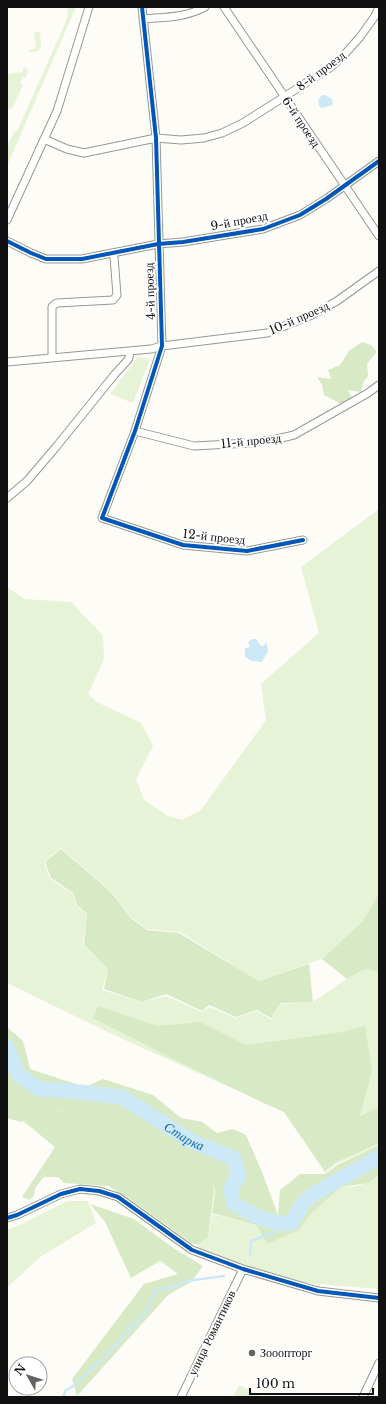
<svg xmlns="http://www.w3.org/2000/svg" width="386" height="1404" font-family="'Libre Baskerville',serif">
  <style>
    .green { fill: #e7f3d7 }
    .forest { fill: #d8eac5 }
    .water { fill: #cde8f7 }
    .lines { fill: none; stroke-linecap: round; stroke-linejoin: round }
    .stream { stroke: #cde8f7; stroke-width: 2.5 }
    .river { stroke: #cde8f7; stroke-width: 15 }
    .street-casing { stroke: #979795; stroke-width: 9 }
    .street { stroke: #fffffe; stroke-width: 7 }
    .cycleway-casing { stroke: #fff; stroke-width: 6 }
    .cycleway { stroke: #0057b8; stroke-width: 4 }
    .poi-dot { fill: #646362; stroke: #fff; stroke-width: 1.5 }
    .labels { text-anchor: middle; stroke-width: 4; stroke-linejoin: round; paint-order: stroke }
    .street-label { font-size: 12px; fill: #111; stroke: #fff }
    .poi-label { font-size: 12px; fill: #111; stroke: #fff; text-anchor: start }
    .water-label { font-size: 13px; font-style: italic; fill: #1768a6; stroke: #fff }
  </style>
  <rect width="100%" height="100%" fill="#fdfcf7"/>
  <path class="green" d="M 68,7 L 76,7 L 7,166 L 7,146 L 14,132 L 17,131 L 67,19 Z
    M 34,32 L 40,32 L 41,46 L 38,51 L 29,53 L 29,50 L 36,48 Z
    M 25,67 L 28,70 L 26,78 L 23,77 L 20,83 L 23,85 L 12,109 L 9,108 L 7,114 L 7,71 L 8,74 L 23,72 L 23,68 Z
    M 138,357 L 150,359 L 133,403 L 110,394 Z
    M 379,509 L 379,893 L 363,921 L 322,959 L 259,981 L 180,932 L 147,929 L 132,918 L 112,892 L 61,848 L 44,862 L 50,879 L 73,894 L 76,905 L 87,915 L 83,945 L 108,969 L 102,990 L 142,1002 L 166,996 L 202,1012 L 210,1007 L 235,1018 L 257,1011 L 271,1019 L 281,1004 L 313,1002 L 347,979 L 365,969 L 379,972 L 379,1145 L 336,1164 L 325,1173 L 284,1112 L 114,1035 L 7,983 L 7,587 L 25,599 L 71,602 L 103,636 L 104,659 L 88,694 L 97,702 L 141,723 L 153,746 L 136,779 L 144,800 L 168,816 L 182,820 L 201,810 L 266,720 L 261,684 L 319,633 L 301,567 Z
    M 379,1175 L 379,1289 L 306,1283 L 268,1273 L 196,1248 L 208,1237 L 212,1214 L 256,1225 L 266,1243 L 299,1230 L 312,1213 L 341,1187 C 358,1186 365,1186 379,1175 Z
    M 67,1201 L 88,1201 L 96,1223 L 40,1257 L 7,1288 L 7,1230 L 22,1224 Z
    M 239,1385 L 263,1397 L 233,1397 Z"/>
  <path class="forest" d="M 362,342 L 371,345 L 377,352 L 367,364 L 368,376 L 364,381 L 361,392 L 348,390 L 352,398 L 341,404 L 324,395 L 322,385 L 317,377 L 331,379 L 328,370 L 340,365 L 349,351 Z
    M 61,849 L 111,892 L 132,919 L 147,930 L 179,933 L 259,981 L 309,964 L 313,1002 L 281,1003 L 271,1018 L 257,1010 L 236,1017 L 209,1005 L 202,1011 L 166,994 L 142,1002 L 104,989 L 108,969 L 84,945 L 87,914 L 77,905 L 73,893 L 51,878 L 45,862 Z
    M 379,893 L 379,972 L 365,969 L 347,979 L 322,959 L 363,921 Z
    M 98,1006 L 157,1026 L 200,1022 L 246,1045 L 342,1032 L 365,1026 L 372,1071 L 360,1116 L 379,1107 L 379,1143 L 336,1162 L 325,1171 L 284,1112 L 266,1104 L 183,1064 L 93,1018 Z
    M 7,1027 L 23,1041 L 30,1069 L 85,1087 L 103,1079 L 153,1095 L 181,1118 L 202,1122 L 217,1133 L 233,1129 L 246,1135 L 262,1172 L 278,1215 L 280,1190 L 300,1174 L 325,1174 L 337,1165 L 379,1145 L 379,1175 L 368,1183 L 341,1187 L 312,1213 L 299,1230 L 267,1244 L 256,1225 L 212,1213 L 215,1192 L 212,1180 L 214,1192 L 208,1237 L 198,1245 L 191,1243 L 130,1199 L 108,1186 L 64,1183 L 58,1177 L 44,1177 L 35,1188 L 34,1196 L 29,1200 L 22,1197 L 55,1147 L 23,1121 L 37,1113 L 58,1112 L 67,1107 L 57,1112 L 37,1113 L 21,1122 L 7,1118 Z
    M 90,1204 L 134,1219 L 172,1247 L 203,1266 L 191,1282 L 168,1295 L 77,1396 L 72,1379 L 144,1284 L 178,1274 L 160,1261 L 131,1278 L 105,1222 Z"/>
  <path class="water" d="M 322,95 L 325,95 L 332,99 L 333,103 L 332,105 L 322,108 L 319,106 L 318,100 Z
    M 252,639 L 256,639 L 260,645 L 263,646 L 267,642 L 268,651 L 262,662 L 252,661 L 245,657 L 245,648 L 250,647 L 248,642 Z"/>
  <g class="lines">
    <path class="stream" d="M 250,1256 L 251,1241 L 274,1232 L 282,1224
      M 62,1397 L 64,1396 L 65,1391 L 73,1386 L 106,1356 L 147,1310 L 156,1290 L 176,1286 L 186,1281 L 224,1276"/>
    <path class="river" id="s1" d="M 7,1047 L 18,1074 L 39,1089 L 70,1091 L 122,1097 L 191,1141 L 234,1158 L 239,1176 L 231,1187 L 233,1203 C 252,1215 270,1225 292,1223 L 302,1204 L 312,1195 L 379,1157"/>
    <g class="street-casing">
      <path id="street" d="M 142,7 L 156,138 L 162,346 L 135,431 L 102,518 L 183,545 L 247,551 L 303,540
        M 224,7 L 379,236
        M 143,19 C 166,17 184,18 205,7
        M 44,139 L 67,149 L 84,153 L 156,138 L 181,140 L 204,138 L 222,133 L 243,123 L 331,67 L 344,55 L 360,37 L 375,16 L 379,7
        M 7,220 L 57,111 L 89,7
        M 7,241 L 31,253 L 46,259 L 82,259 L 158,244 L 183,242 L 263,229 L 300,215 L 326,199 L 379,161
        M 52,358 L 52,307 L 55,304 L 57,303 L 113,300 L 117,295 L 114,257
        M 7,362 L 151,349 L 162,346 L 267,333 L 312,315 L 337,301 L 379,271
        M 135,431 L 194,446 L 249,443 L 277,439 L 294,435 L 368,393 L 379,385
        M 7,498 L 27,481 L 56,447 L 115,374 L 126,362 L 129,358 L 130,351
        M 7,1218 L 17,1215 L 61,1194 L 80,1189 L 99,1191 L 118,1197 L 192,1250 L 243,1269 L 318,1291 L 379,1298
        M 181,1397 L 243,1269
        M 363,1397 L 379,1363"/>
    </g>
    <use href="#street" class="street"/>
    <g class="cycleway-casing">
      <path id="cycleway" d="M 142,7 L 156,138 L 162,346 L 135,431 L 102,518 L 183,545 L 247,551 L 303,540
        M 7,241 L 31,253 L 46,259 L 82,259 L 158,244 L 183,242 L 263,229 L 300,215 L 326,199 L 379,161
        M 7,1218 L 17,1215 L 61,1194 L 80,1189 L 99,1191 L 118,1197 L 192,1250 L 243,1269 L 318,1291 L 379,1298"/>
    </g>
    <use href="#cycleway" class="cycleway"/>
  </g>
  <circle class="poi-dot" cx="252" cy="1353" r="4"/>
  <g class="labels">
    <g class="street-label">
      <text transform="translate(321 71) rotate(-37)" y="4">8-й проезд</text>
      <text transform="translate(301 122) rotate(56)" y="4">6-й проезд</text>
      <text transform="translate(239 221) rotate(-11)" y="4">9-й проезд</text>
      <text transform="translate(150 291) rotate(-92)" y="4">4-й проезд</text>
      <text transform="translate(299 318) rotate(-24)" y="4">10-й проезд</text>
      <text transform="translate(251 441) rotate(-6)" y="4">11-й проезд</text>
      <text transform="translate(214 537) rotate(6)" y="4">12-й проезд</text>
      <text transform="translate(212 1333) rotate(-64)" y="4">улица Романтиков</text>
    </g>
    <g class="poi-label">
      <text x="260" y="1357">Зооопторг</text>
    </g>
    <g class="water-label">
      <text dy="5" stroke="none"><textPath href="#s1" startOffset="212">Старка</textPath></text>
    </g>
  </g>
  <rect width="386" height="1404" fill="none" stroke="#111111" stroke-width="16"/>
  <g transform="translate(28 1376) rotate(309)"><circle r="19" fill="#ffffff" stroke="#a0a0a0"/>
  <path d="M0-3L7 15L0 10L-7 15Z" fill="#646362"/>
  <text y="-6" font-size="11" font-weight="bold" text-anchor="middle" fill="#111111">N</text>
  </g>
  <path d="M250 1388v6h123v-6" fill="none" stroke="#111111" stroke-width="2"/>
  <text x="256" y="1388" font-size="12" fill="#111111" stroke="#ffffff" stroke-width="3" paint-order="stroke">100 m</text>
</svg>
